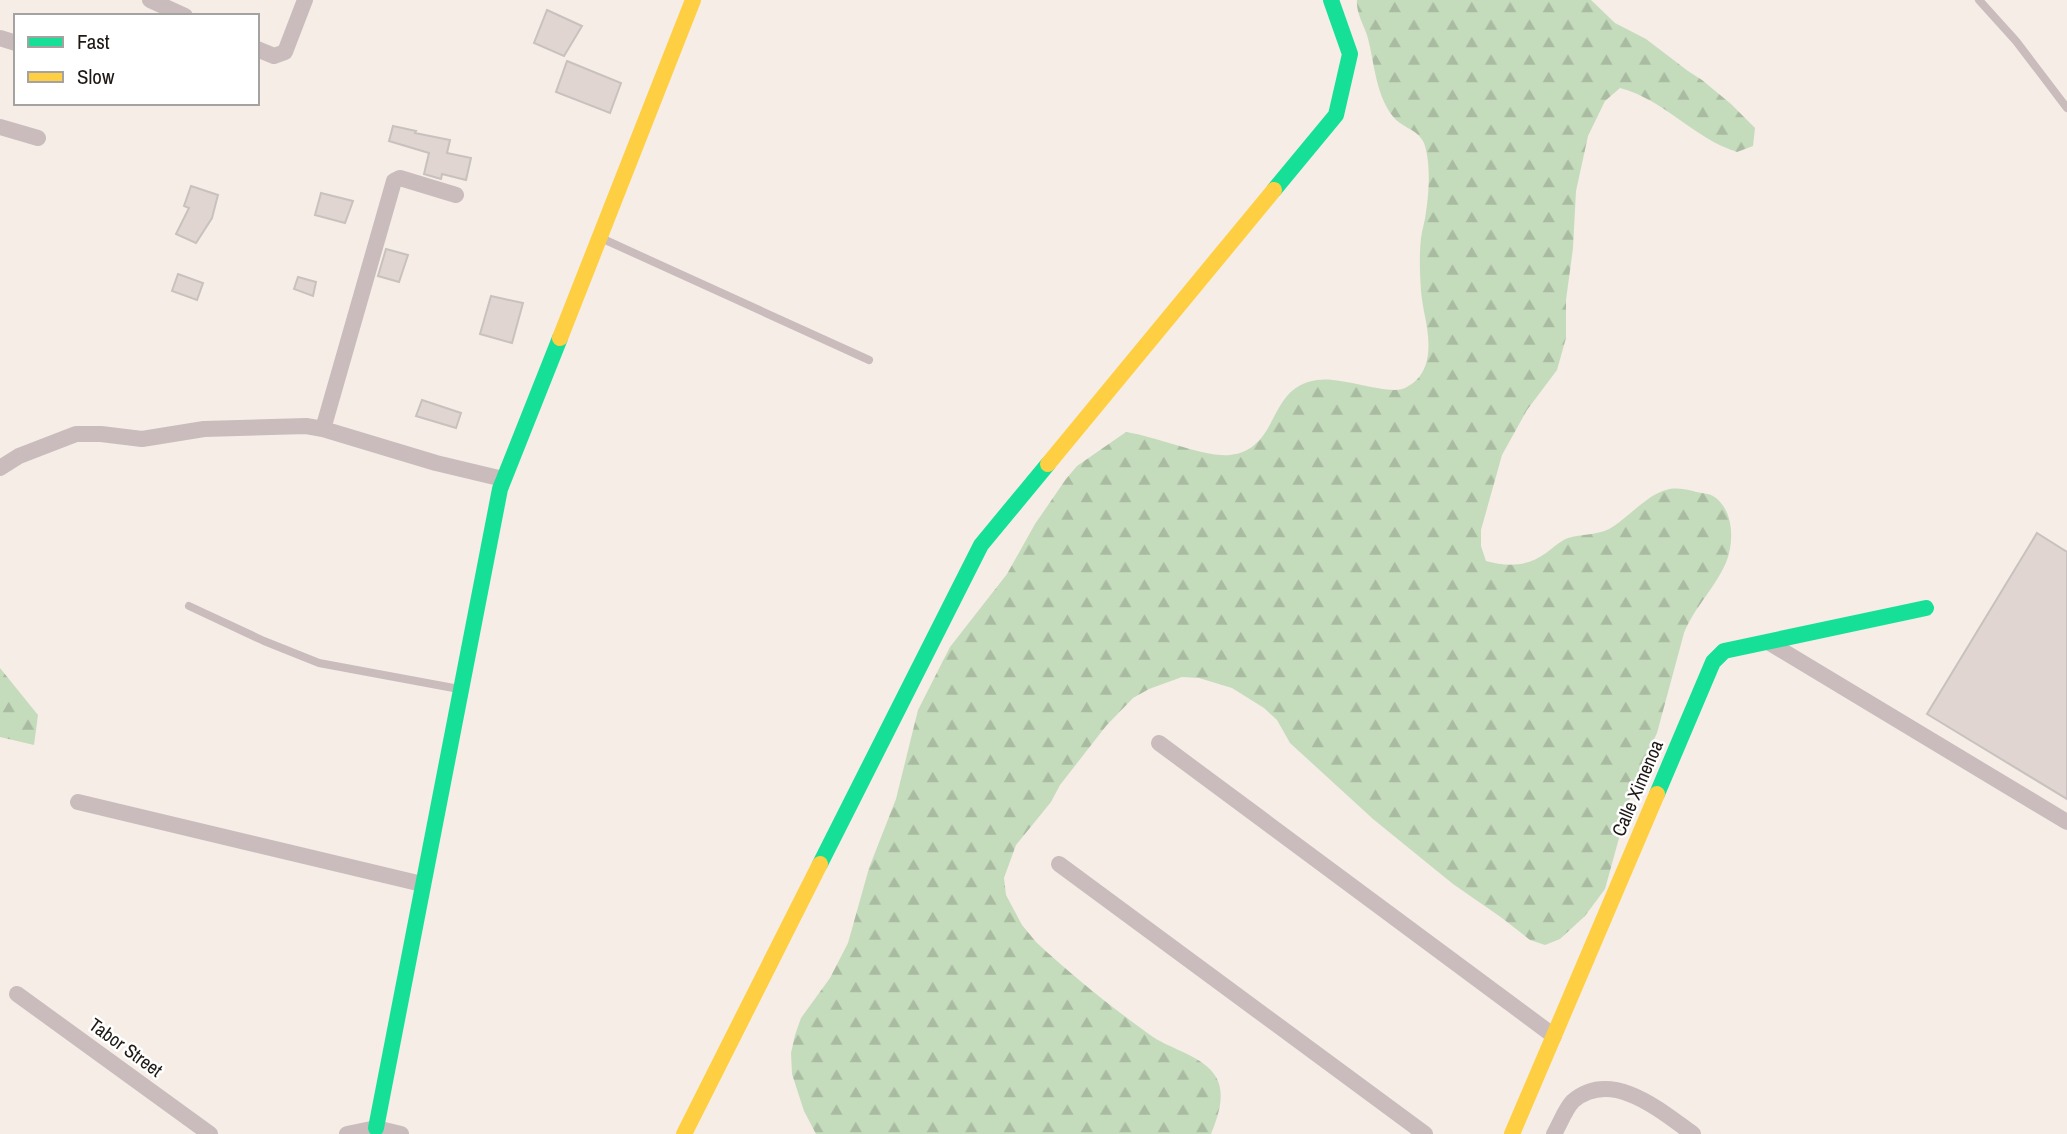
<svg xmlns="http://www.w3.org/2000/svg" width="2067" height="1134" font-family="'Archivo Narrow',sans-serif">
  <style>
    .forest { fill: url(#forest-firs) }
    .building { fill: #e0d5d1; stroke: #c8c1bd; stroke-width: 2 }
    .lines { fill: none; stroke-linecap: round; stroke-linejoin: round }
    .lane { stroke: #cabcbd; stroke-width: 8 }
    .street { stroke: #cabcbd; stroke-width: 16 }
    .fast { stroke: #16e098; stroke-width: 16 }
    .slow { stroke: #ffcf43; stroke-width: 16 }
    .labels { text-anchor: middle; stroke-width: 5; stroke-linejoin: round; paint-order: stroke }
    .street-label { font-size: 19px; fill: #1f1915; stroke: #fff }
  </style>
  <defs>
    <pattern id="forest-firs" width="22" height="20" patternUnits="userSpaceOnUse" patternTransform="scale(1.75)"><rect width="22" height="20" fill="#c5dcbc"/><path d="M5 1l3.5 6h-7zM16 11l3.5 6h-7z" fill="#a9bca1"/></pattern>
  </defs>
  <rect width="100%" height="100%" fill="#f5ede6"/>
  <path class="forest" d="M 1357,0 L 1591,0 L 1615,23 L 1646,39 L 1688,71 L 1702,80 L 1731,104 L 1755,128 L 1753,146 L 1737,152 C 1693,138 1665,100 1620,88 L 1605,101 L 1588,136 L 1576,191 L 1573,248 L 1566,300 L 1566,338 L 1557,370 L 1527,410 L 1502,455 L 1481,530 L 1481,546 L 1486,561 C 1507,567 1527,567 1546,553 C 1553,548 1560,541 1568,538 C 1584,533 1600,536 1614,526 C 1629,516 1649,494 1666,490 C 1675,487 1684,489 1693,491 C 1699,493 1708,493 1713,496 C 1734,509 1734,541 1727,560 C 1717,586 1695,606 1684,633 L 1657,733 L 1635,780 L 1605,889 L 1585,916 L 1560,939 L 1545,945 L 1530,940 L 1502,918 L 1453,884 L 1373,819 L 1290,743 L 1277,720 L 1264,708 L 1232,688 L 1199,678 L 1182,677 L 1149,689 L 1133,698 L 1106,726 L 1060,785 L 1051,802 L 1016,845 L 1004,878 L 1006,895 L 1022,925 L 1036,942 C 1070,974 1115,1010 1153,1037 C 1171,1049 1205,1057 1216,1077 C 1226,1094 1218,1117 1211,1134 L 816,1134 L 804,1111 L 792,1074 L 791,1053 L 795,1035 L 801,1018 L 830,978 L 848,943 L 869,868 L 896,799 L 918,710 L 950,647 L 1007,574 L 1035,524 L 1066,479 L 1077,466 L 1126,432 C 1154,436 1207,458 1230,455 C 1281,449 1266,387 1317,380 C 1342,376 1389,396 1405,388 C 1417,382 1424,373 1427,360 C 1432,335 1423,315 1421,291 C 1420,275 1419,255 1421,238 C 1422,230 1425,221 1426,212 C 1429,193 1431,162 1424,143 C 1419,131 1405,128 1396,120 C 1375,97 1375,63 1367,35 C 1363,24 1356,12 1357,0 Z
    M 0,668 L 38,715 L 34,745 L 0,737 Z"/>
  <path class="building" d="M 547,10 L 582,26 L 564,56 L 534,43 Z
    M 567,61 L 621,83 L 610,113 L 556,92 Z
    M 393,126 L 416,131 L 415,133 L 450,140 L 447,153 L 471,158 L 466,180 L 442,174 L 441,179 L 424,174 L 429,153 L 389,141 Z
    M 191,186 L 218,195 L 212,218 L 196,243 L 176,234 L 189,208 L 184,206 Z
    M 321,193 L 353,201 L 345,223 L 315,215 Z
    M 386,249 L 408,255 L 399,282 L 378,276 Z
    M 178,274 L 203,283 L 197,300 L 172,291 Z
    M 298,277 L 316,282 L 313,296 L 294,289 Z
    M 491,296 L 523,303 L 512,343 L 480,334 Z
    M 422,400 L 461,413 L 456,428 L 416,416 Z
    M 2037,533 L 2067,552 L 2067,799 L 1927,714 Z"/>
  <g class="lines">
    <path class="lane" d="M 1979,0 L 2016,41 L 2067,108
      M 601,238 L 869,360
      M 189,606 L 264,641 L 319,663 L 459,689"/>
    <path class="street" d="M 150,0 L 185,16
      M 0,38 L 16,43
      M 257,49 L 274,56 L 285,52 L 305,0
      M 0,127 L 38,138
      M 456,195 L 400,178 L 394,181 L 323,429 L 436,463 L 503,479
      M 0,468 L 19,456 L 76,434 L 101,434 L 142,439 L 204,429 L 306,426 L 323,429
      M 1768,642 L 2067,822
      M 1159,743 L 1554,1036
      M 78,802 L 422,884
      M 1059,864 L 1425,1134
      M 17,994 L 210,1134
      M 347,1134 L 376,1128 L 401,1134
      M 1554,1134 C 1560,1124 1565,1109 1573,1101 C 1612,1068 1661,1111 1693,1134"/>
    <path class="fast" d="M 1274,190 L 1336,115 L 1350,54 L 1331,0
      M 1657,794 L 1713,662 L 1724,651 L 1926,608
      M 820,864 L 981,545 L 1048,464
      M 376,1128 L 500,489 L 560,338"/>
    <path class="slow" d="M 560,338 L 693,0
      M 1048,464 L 1274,190
      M 684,1134 L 820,864
      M 1512,1134 L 1657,794"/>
  </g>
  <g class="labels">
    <g class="street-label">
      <text transform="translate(1637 788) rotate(-67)" y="7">Calle Ximenoa</text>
      <text transform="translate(126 1047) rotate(36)" y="7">Tabor Street</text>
    </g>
  </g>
  <rect x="14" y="14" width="245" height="91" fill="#ffffff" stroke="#a5a3a1" stroke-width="2"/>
  <rect x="28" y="37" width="35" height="10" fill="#16e098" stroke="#a5a3a1" stroke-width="2"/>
  <text x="77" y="49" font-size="21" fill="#1f1915">Fast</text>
  <rect x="28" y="72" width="35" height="10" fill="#ffcf43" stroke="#a5a3a1" stroke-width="2"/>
  <text x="77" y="84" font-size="21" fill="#1f1915">Slow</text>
</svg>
